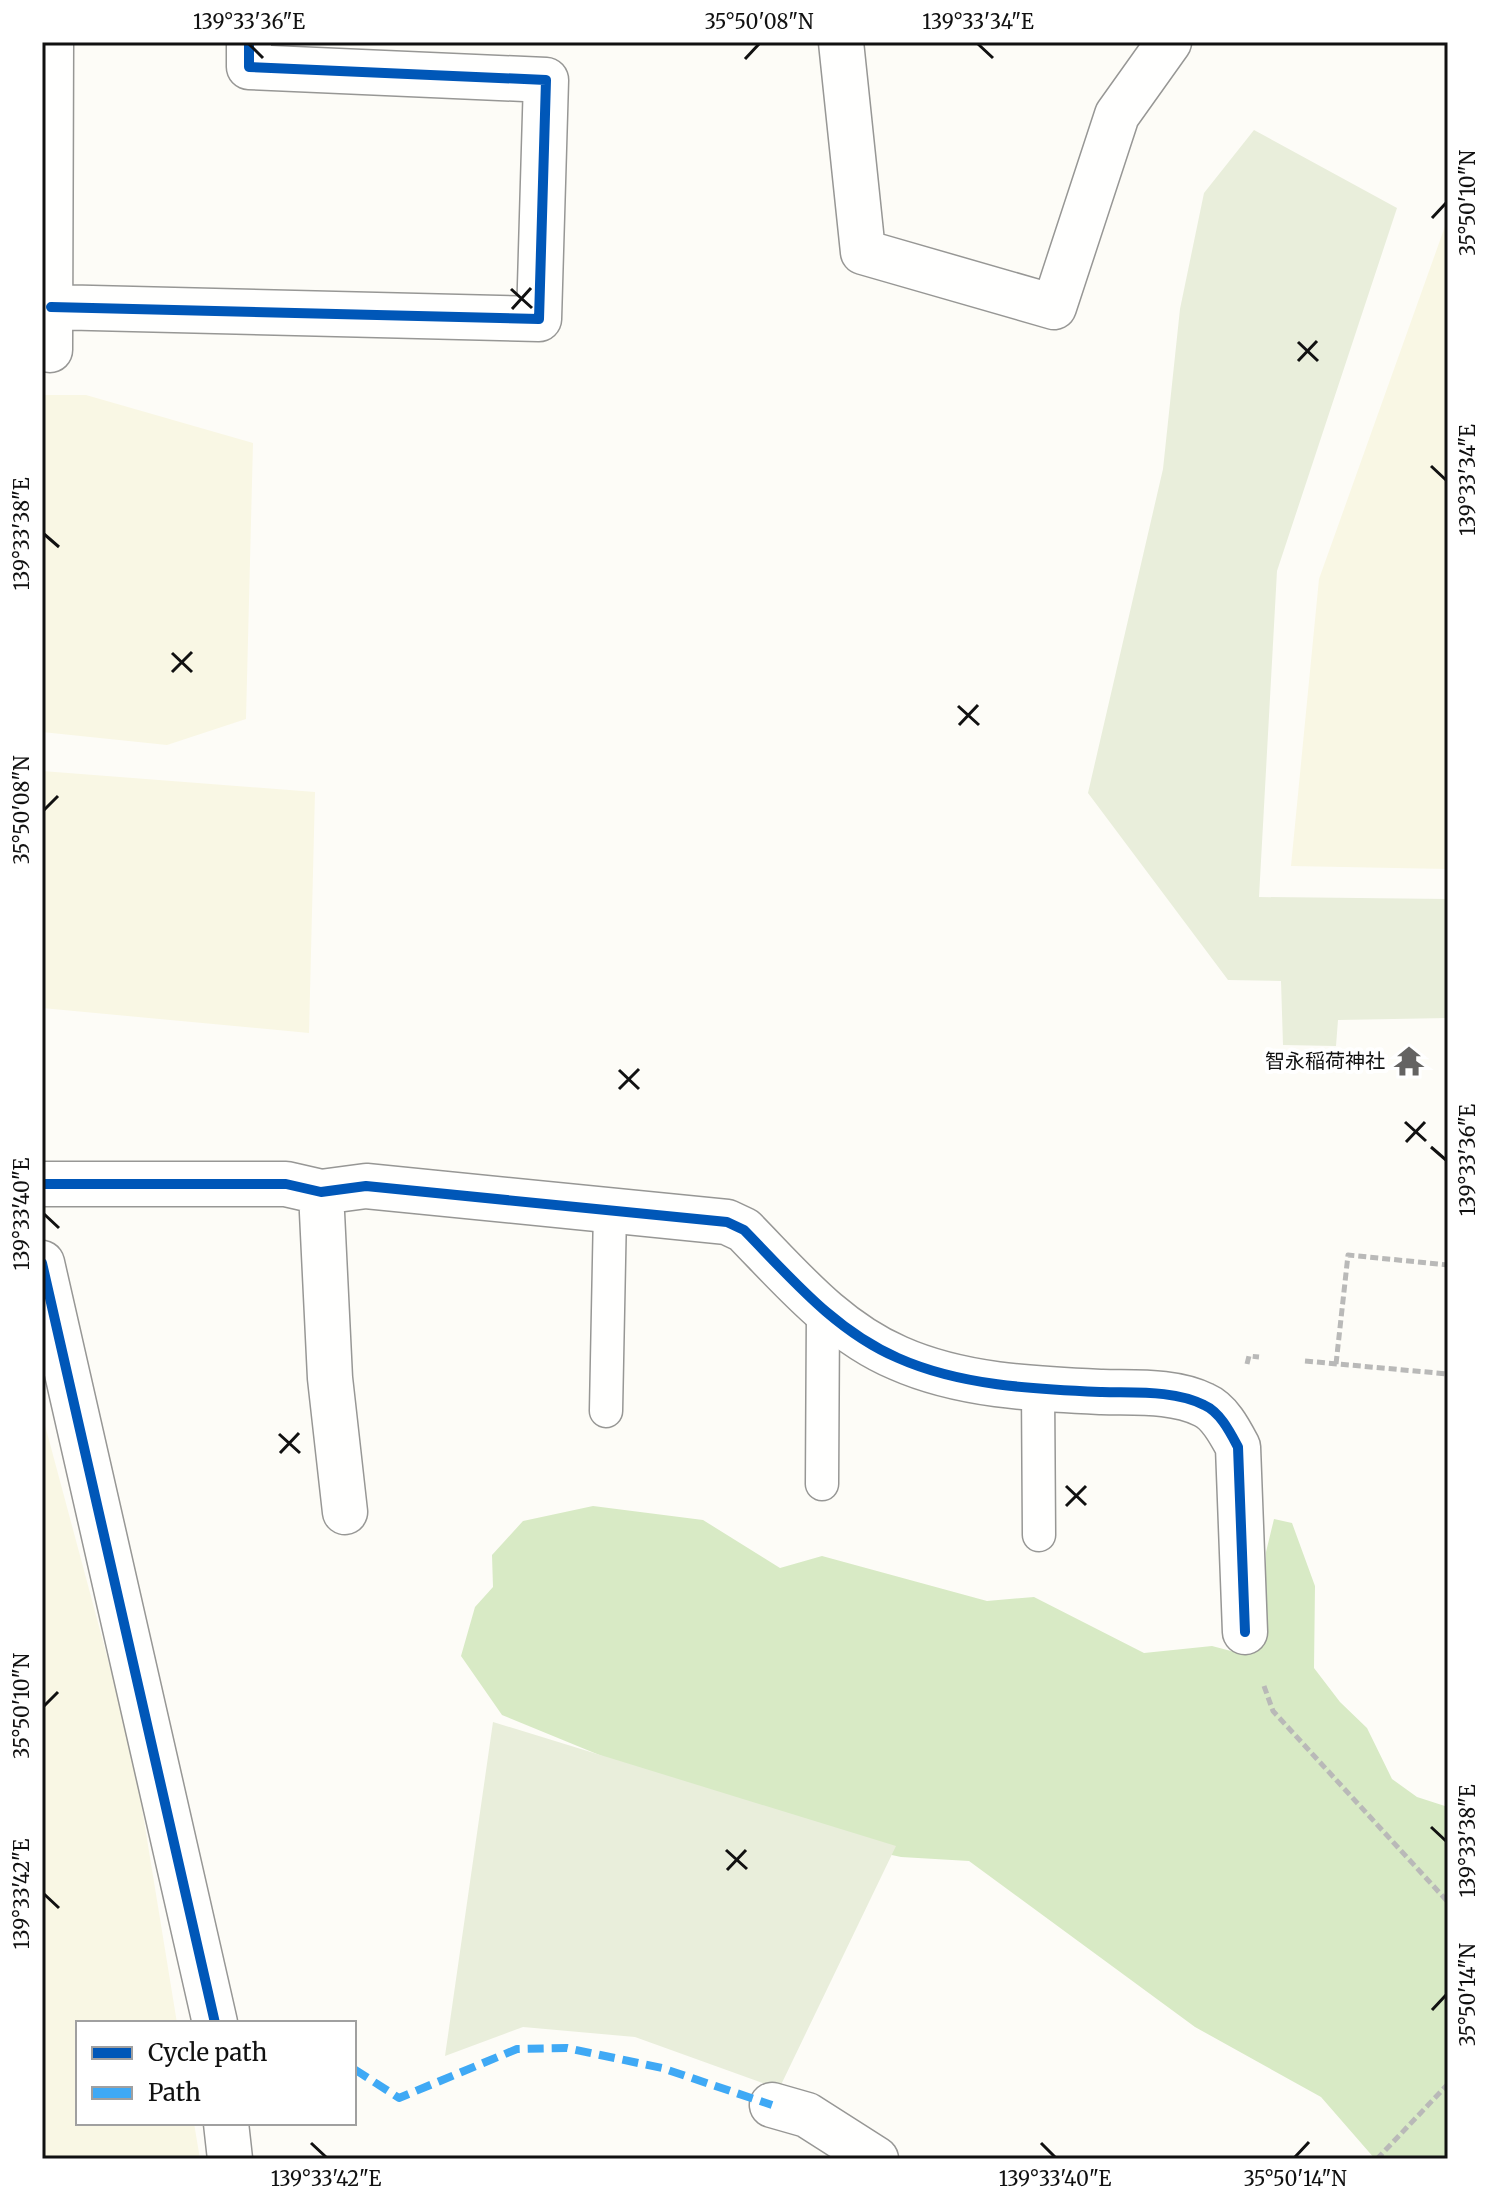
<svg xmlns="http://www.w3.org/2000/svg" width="1490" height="2201" font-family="Merriweather,'Noto Sans JP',serif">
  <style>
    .farmland { fill: #f9f7e4 }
    .forest { fill: #d8eac5 }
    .cemetery { fill: #e9eedb }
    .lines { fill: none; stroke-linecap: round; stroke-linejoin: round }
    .lane-casing { stroke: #979795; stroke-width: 35 }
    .street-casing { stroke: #979795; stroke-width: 47 }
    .path { stroke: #b9b9b8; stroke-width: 5; stroke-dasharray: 8 4; stroke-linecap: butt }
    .lane { stroke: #fffffe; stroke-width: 32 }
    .street { stroke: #fffffe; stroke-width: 44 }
    .quiet { stroke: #3fa9f5; stroke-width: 8; stroke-dasharray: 16 8; stroke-linecap: butt }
    .cycleway-casing { stroke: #fff; stroke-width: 15 }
    .cycleway { stroke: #0057b8; stroke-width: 10 }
    .ticks { fill: none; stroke: #111; stroke-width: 3 }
    .labels { text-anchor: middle; stroke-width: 8; stroke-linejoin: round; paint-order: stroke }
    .poi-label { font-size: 20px; fill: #111; stroke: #fff; text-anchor: end }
    .neatline { fill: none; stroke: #111; stroke-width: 3 }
    .ticks-label { font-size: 20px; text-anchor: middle; fill: #111 }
  </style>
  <rect width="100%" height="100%" fill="#fdfcf7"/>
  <path class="farmland" d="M 1448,218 L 1448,869 L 1291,866 L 1319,579 Z
    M 42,395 L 86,395 L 253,443 L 246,719 L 167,745 L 42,732 Z
    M 42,771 L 315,792 L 309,1033 L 42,1008 Z
    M 42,1414 L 133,1753 L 177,2023 L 78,2023 L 78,2123 L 194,2123 L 200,2159 L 42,2159 Z"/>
  <path class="forest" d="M 593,1506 L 703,1520 L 780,1568 L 822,1556 L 987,1601 L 1034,1597 L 1144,1653 L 1212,1646 L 1246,1655 L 1263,1644 L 1266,1552 L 1274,1519 L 1292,1523 L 1315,1586 L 1314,1668 L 1340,1702 L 1367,1728 L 1392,1779 L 1417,1797 L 1448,1807 L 1448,2159 L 1375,2159 L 1321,2097 L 1195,2027 L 969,1861 L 901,1857 L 818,1839 L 709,1800 L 502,1715 L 461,1656 L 475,1607 L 493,1587 L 492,1555 L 523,1521 Z"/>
  <path class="cemetery" d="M 1254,130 L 1397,208 L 1277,571 L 1259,897 L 1448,899 L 1448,1018 L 1338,1020 L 1336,1046 L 1283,1045 L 1281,981 L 1228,980 L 1088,793 L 1163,469 L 1180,309 L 1204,193 Z
    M 493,1722 L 896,1846 L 779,2089 L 635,2037 L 523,2027 L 445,2056 Z"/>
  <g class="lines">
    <g class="lane-casing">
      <path id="lane" d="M 1038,1389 L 1039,1535
        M 606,1411 L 610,1211
        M 822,1484 L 823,1312"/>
    </g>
    <g class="street-casing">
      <path id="street" d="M 841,42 L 863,252 L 1054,307 L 1117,115 L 1169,42
        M 51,307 L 539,319 L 546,80 L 249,67 L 249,42
        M 50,350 L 51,42
        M 42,1184 L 286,1184 L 321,1192 L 366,1186 L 727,1222 L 744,1230 C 791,1278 835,1331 898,1358 C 961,1386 1034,1389 1102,1392 C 1135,1393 1174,1390 1204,1405 C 1220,1412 1230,1432 1238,1447 L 1245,1632
        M 321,1192 L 330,1378 L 345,1512
        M 42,1263 L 215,2023
        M 772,2105 L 807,2115 L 876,2159
        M 226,2123 L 230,2159"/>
    </g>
    <path class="path" d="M 1305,1361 L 1448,1374
      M 1247,1364 L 1249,1356 L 1259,1357
      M 1336,1364 L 1348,1255 L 1448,1265
      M 1264,1686 L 1273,1711 L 1448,1902
      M 1377,2159 L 1448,2084"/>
    <use href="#lane" class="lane"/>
    <use href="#street" class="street"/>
    <path class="quiet" d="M 354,2069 L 399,2098 L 517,2049 L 567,2048 L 662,2068 L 772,2105"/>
    <g class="cycleway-casing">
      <path id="cycleway" d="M 51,307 L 539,319 L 546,80 L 249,67 L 249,42
        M 42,1184 L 286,1184 L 321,1192 L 366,1186 L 727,1222 L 744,1230 C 791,1278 835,1331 898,1358 C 961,1386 1034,1389 1102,1392 C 1135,1393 1174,1390 1204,1405 C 1220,1412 1230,1432 1238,1447 L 1245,1632
        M 42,1263 L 215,2023"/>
    </g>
    <use href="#cycleway" class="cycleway"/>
  </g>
  <path class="ticks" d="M 249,44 L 263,58M 978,44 L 993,58M 745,59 L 759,44M 1432,218 L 1446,203M 511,289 L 532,308M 512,309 L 531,288M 1298,342 L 1318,361M 1298,361 L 1317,341M 1431,466 L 1446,480M 44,534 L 59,547M 172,653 L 192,672M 172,672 L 192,652M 958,706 L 979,725M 959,725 L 978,705M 44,810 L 58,796M 619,1070 L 639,1089M 619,1089 L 639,1069M 1405,1122 L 1426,1141M 1406,1142 L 1425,1122M 1431,1147 L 1446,1160M 44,1214 L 59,1228M 279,1434 L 300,1453M 280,1453 L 299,1433M 1066,1486 L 1086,1505M 1066,1506 L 1086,1486M 44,1706 L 58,1692M 1431,1827 L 1446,1841M 726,1850 L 747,1869M 727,1870 L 746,1850M 44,1894 L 59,1908M 1432,2010 L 1446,1995M 311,2143 L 326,2157M 1041,2143 L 1055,2157M 1295,2157 L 1309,2142"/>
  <defs>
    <g id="temple-bare" transform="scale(2.4)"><path d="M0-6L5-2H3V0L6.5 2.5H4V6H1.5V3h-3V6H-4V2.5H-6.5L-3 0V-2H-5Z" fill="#646362" stroke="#fff" stroke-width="2.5" paint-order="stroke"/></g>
  </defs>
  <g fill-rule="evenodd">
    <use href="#temple-bare" x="1409" y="1061"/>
  </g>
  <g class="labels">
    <g class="poi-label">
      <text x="1385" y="1068">智永稲荷神社</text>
    </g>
  </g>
  <rect width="1490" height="2201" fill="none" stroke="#ffffff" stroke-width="88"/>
  <rect x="76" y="2021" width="280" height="104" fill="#ffffff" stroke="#a0a0a0" stroke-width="2"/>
  <rect x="92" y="2047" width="40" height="12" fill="#0057b8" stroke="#a0a0a0" stroke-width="2"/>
  <text x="148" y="2061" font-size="24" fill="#111111">Cycle path</text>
  <rect x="92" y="2087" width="40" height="12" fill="#3fa9f5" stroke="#a0a0a0" stroke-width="2"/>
  <text x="148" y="2101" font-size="24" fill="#111111">Path</text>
  <rect x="44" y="44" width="1402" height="2113" class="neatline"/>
  <g class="ticks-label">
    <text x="249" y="29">139°33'36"E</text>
    <text x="759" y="29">35°50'08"N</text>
    <text x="978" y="29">139°33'34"E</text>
    <text transform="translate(1468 203) rotate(-90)" y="7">35°50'10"N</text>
    <text transform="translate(1468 480) rotate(-90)" y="7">139°33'34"E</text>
    <text transform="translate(22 534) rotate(-90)" y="7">139°33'38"E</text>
    <text transform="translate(22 810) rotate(-90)" y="7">35°50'08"N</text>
    <text transform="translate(1468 1160) rotate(-90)" y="7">139°33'36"E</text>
    <text transform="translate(22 1214) rotate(-90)" y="7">139°33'40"E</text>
    <text transform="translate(22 1706) rotate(-90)" y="7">35°50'10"N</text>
    <text transform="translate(1468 1841) rotate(-90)" y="7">139°33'38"E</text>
    <text transform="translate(22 1894) rotate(-90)" y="7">139°33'42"E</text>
    <text transform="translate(1468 1995) rotate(-90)" y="7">35°50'14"N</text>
    <text x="326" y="2186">139°33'42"E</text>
    <text x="1055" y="2186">139°33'40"E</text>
    <text x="1295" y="2186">35°50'14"N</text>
  </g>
</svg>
